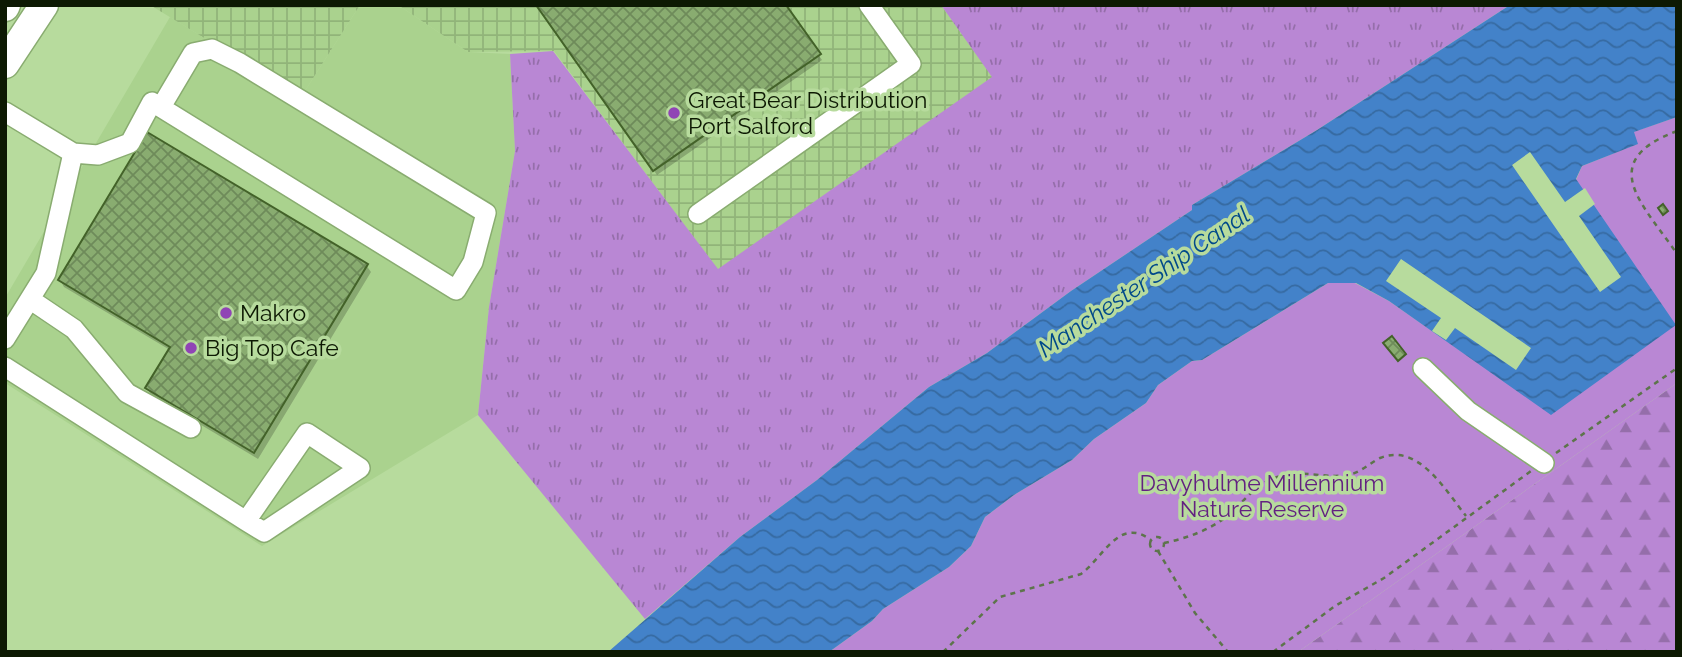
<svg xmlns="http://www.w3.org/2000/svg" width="1682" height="657" font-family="Raleway,sans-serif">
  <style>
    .built { fill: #aad28e }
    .industrial { fill: url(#industrial-grid) }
    .grass { fill: url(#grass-tufts) }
    .forest { fill: url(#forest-firs) }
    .park { fill: #b987d4 }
    .water { fill: url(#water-waves) }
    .pier { fill: #b7db9d }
    .shadow { fill: #0003 }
    .building { fill: url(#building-cross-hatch); stroke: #436229; stroke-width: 2 }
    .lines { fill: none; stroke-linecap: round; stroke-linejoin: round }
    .minor-casing { stroke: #89ac70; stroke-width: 22 }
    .highway-casing { stroke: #89ac70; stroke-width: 31 }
    .path { stroke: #5d744b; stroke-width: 2.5; stroke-dasharray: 5 5; stroke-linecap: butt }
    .minor { stroke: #fff; stroke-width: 19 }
    .highway { stroke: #fff; stroke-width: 28 }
    .poi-dot { fill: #9044b5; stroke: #b7db9d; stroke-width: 2.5 }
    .labels { text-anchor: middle; stroke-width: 7; stroke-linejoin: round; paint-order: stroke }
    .poi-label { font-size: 23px; fill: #0d1903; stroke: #b7db9d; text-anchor: start }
    .park-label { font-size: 23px; fill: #632181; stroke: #b7db9d }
    .water-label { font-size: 24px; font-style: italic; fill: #00498a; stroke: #b7db9d }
  </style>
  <defs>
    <pattern id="industrial-grid" width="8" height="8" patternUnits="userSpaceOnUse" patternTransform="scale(1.75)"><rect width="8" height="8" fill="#aad28e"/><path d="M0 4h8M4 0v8" fill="none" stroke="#91b479"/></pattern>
    <pattern id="grass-tufts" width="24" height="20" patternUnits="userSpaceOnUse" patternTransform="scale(1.75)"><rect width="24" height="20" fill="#b987d4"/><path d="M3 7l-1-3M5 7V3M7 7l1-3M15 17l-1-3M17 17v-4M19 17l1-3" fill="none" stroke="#956eaa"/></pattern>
    <pattern id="forest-firs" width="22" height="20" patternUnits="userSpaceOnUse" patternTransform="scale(1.75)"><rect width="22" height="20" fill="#b987d4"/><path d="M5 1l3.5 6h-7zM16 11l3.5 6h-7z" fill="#956eaa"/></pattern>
    <pattern id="water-waves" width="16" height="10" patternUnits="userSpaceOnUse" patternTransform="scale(1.75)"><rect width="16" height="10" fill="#4382c9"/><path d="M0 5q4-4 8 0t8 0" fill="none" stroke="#366aa1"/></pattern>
    <pattern id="building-cross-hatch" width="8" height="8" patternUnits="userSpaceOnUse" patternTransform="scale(1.75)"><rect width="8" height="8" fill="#89ac70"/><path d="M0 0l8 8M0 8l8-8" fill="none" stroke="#6e8b5a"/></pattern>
  </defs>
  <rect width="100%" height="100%" fill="#b7db9d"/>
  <path class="built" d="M 360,5 L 398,5 L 468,52 L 510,54 L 515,151 L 489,307 L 478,415 L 262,546 L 5,383 L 5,298 L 170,17 L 301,97 Z"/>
  <path class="industrial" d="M 150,5 L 360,5 L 301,97 Z
    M 398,5 L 941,5 L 993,77 L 718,270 L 554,51 L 468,52 Z"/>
  <path class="grass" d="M 941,5 L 1510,5 L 1317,130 L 1192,205 L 1192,210 L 1071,291 L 987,353 L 929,387 L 817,480 L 740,537 L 645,619 L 478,415 L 489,307 L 515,151 L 510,54 L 553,51 L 718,269 L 992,77 Z"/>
  <path class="forest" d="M 1677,383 L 1677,652 L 1298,652 Z"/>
  <path class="park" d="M 1677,117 L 1677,383 L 1298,652 L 829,652 L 872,621 L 883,609 L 949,567 L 971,546 L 985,517 L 1014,495 L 1072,460 L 1094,439 L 1146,403 L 1158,385 L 1192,361 L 1202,360 L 1328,283 L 1355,283 L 1389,301 L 1551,414 L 1594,209 L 1576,180 L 1582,166 L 1637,144 L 1633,132 Z"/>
  <path class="water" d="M 1510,5 L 1677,5 L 1677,117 L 1634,132 L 1638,144 L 1582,166 L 1576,179 L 1676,325 L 1551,415 L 1389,301 L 1356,283 L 1328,283 L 1202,360 L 1192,361 L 1158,385 L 1146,403 L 1094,439 L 1072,460 L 1014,495 L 985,517 L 971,546 L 949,567 L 883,609 L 872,621 L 829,652 L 608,652 L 740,537 L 817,480 L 929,387 L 987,353 L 1071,291 L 1192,210 L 1192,205 L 1317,130 Z"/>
  <path class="pier" d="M 1530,152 L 1565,202 L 1585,188 L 1595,204 L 1579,216 L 1621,277 L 1600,292 L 1512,165 Z
    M 1401,259 L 1531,348 L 1516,370 L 1455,328 L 1446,340 L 1432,331 L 1441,318 L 1386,281 Z"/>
  <path class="shadow" d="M 538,5 L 784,5 L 822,60 L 657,175 Z
    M 366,265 L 371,272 L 258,459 L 151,395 L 147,388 L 170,350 L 64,287 L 60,280 Z"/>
  <path class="building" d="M 536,5 L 786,5 L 821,54 L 653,171 Z
    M 147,132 L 368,264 L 254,453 L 145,388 L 170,347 L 58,280 Z
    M 1663,204 L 1668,211 L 1663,215 L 1658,208 Z
    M 1392,336 L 1406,354 L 1398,361 L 1383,343 Z"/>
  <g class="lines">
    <g class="minor-casing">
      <path id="minor" d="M 5,112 L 73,153 L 98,155 L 130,143 L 152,102 L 456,290 L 473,262 L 486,213 L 240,63 L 212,49 L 193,53 L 161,107
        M 698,214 L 911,64 L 869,5
        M 31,300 L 74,329 L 127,393 L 191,428
        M 5,339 L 46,273 L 73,153
        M 5,367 L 246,521 L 264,532 L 360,468 L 307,433 L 246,521
        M 1423,368 L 1468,411 L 1544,463"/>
    </g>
    <g class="highway-casing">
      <path id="highway" d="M 5,7 L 6,5
        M 5,64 L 44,5"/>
    </g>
    <path class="path" d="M 1677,131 C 1594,162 1644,205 1677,254
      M 1556,453 L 1677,368
      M1150 544a7 7 0 1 1 14 0a7 7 0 1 1-14 0Z
      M 1164,543 C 1188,538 1213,529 1232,512 C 1244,501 1253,488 1268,481 C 1298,465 1323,481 1352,474 C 1362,471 1370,463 1380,458 C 1418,442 1446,491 1466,516
      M 1158,551 L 1195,613 L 1228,652
      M 943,652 L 1000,597 L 1081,574 C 1104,557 1119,516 1151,540
      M 1273,652 L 1335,606 L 1384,578 L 1531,471"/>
    <use href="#minor" class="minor"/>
    <use href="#highway" class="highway"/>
  </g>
  <g class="poi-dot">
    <circle cx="674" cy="113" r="7"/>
    <circle cx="226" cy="313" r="7"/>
    <circle cx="191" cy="348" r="7"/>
  </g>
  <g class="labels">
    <g class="poi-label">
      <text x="688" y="108">Great Bear Distribution<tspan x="688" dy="26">Port Salford</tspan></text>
      <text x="240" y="321">Makro</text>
      <text x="205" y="356">Big Top Cafe</text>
    </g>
    <g class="park-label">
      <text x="1262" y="491">Davyhulme Millennium<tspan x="1262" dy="26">Nature Reserve</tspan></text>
    </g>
    <g class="water-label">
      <text transform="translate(1144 282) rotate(-34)" y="8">Manchester Ship Canal</text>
    </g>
  </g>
  <rect width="1682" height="657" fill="none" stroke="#0d1903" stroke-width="14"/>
</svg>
